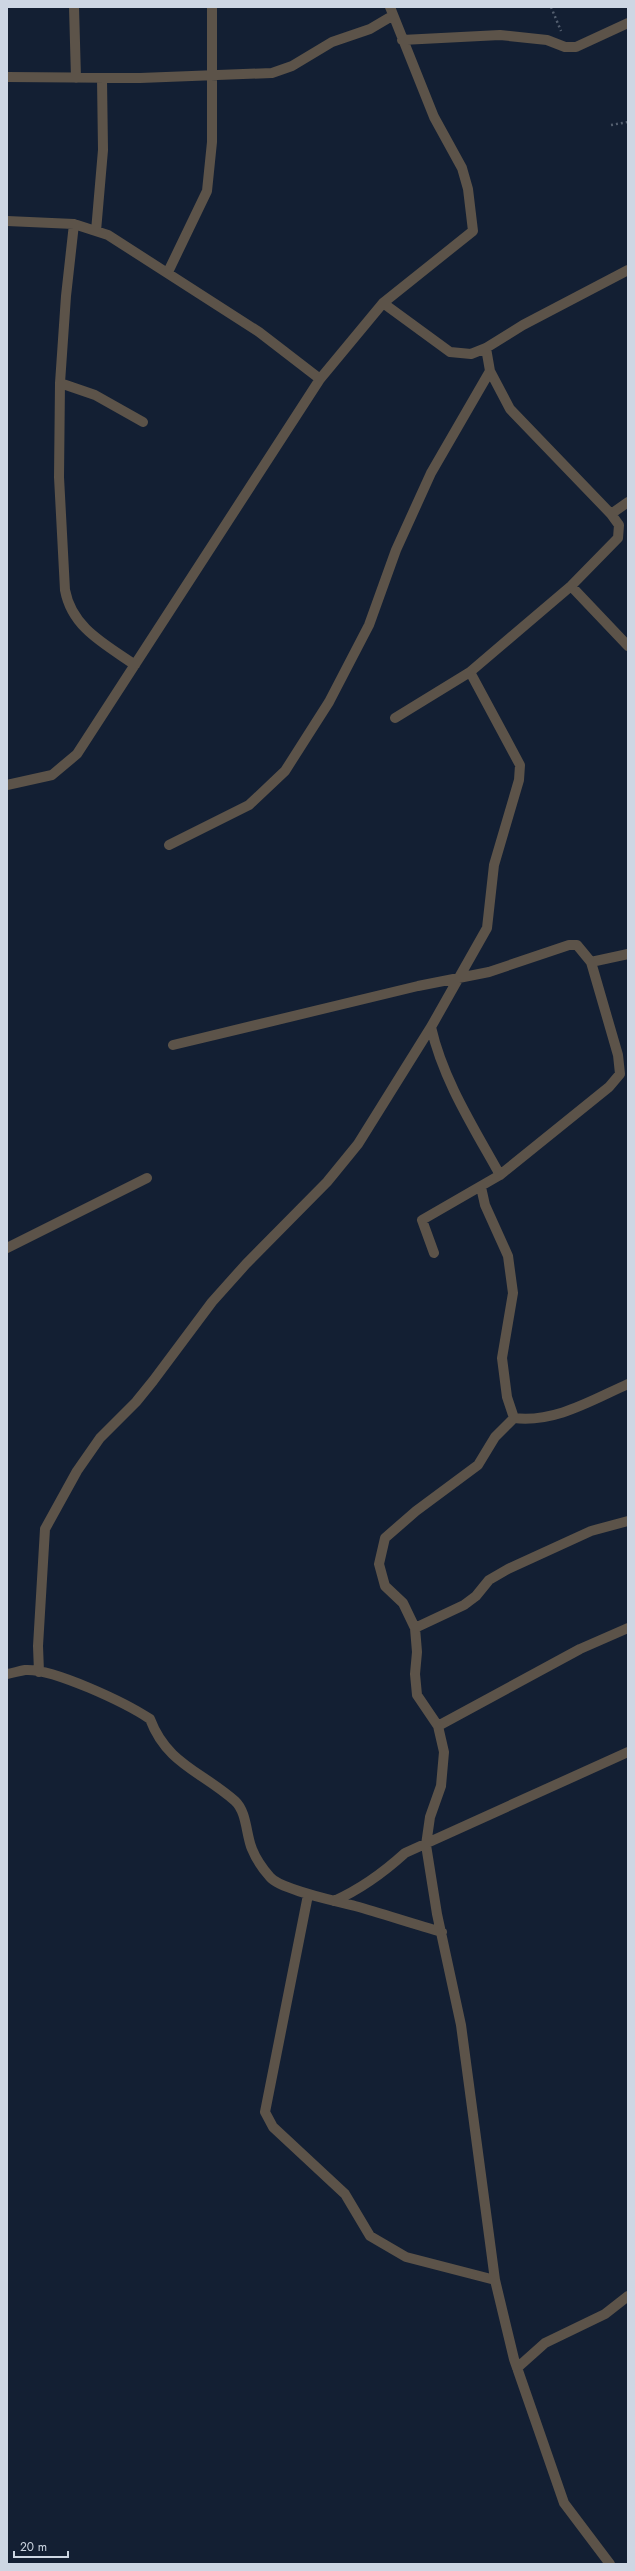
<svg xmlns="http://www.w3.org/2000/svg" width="635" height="2571" font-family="Jost,sans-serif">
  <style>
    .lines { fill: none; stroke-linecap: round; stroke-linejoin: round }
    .path { stroke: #535e6f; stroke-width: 2.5; stroke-dasharray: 2 3; stroke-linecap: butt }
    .minor { stroke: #5c5349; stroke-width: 10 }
  </style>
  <rect width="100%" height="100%" fill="#131f33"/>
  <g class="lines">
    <path class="path" d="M 551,7 L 561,31
      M 611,125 L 628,122"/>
    <path class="minor" d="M 74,7 L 76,78
      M 402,40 L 500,35 L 547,40 L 565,47 L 576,47 L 628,23
      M 7,77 L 140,78 L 272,73 L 292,66 L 332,42 L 370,29 L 392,16
      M 7,221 L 74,224 L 108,235 L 259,332 L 320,379
      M 74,224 L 66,296 L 60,383 L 59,477 L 65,590 C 72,628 105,644 135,665
      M 96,231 L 103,150 L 102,79
      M 168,272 L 207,191 L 212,142 L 212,7
      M 383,303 L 450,352 L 471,354 L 486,348 L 523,325 L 628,270
      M 60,383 L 95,395 L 143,422
      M 611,514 L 628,502
      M 571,586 L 628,646
      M 470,672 L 520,765 L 519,780 L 494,865 L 487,928 L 431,1027 C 443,1080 474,1128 500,1175
      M 395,718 L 470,672 L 571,586 L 618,538 L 619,525 L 611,514 L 510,409 L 490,371 L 486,348
      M 7,785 L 52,775 L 77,754 L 320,379 L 383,303 L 473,231 L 468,189 L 462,168 L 434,117 L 390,7
      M 169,845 L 249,805 L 285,771 L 329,702 L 369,625 L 396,550 L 431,473 L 490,371
      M 173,1045 L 418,986 L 489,972 L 569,945 L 577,945 L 591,962
      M 481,1187 L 485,1205 L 508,1256 L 513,1293 L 502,1358 L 507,1397 L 514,1418 C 555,1423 592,1400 628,1384
      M 7,1248 L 147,1178
      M 434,1253 L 422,1220 L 500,1175 L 609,1087 L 620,1074 L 618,1055 L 591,962 L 628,954
      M 514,1418 L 495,1437 L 478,1465 L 416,1511 L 385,1538 L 379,1564 L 385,1586 L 403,1603 L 415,1628 L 417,1652 L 415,1674 L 417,1695 L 438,1726 L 444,1752 L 441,1786 L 430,1817 L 426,1845 L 437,1914 L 461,2025 L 495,2280 L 514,2359 L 564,2503 L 610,2564
      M 415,1628 L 464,1605 L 476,1596 L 489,1580 L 508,1569 L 591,1531 L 628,1521
      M 39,1672 L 38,1646 L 45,1529 L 77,1471 L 100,1438 L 136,1402 L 153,1381 L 212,1302 L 246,1264 L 327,1182 L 358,1144 L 431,1027
      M 7,1674 C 13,1673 19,1671 25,1670 C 53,1668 126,1703 150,1719 C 167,1764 201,1771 235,1801 C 247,1812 246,1835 252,1849 C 256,1859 263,1869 270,1877 C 281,1890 337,1901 355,1906 C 384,1914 413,1924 442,1932
      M 438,1726 L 580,1649 L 628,1628
      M 308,1895 L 265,2112 L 273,2127 L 345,2194 L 370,2236 L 406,2257 L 495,2280
      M 334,1901 C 361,1889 383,1873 405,1853 L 628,1752
      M 517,2368 L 545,2343 L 605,2314 L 628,2296"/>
  </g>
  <rect width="635" height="2571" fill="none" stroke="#cdd6e3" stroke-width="16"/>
  <path d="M14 2551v6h54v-6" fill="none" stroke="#cdd6e3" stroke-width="2"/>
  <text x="20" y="2551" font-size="12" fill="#cdd6e3" stroke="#131f33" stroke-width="3" paint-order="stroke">20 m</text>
</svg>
